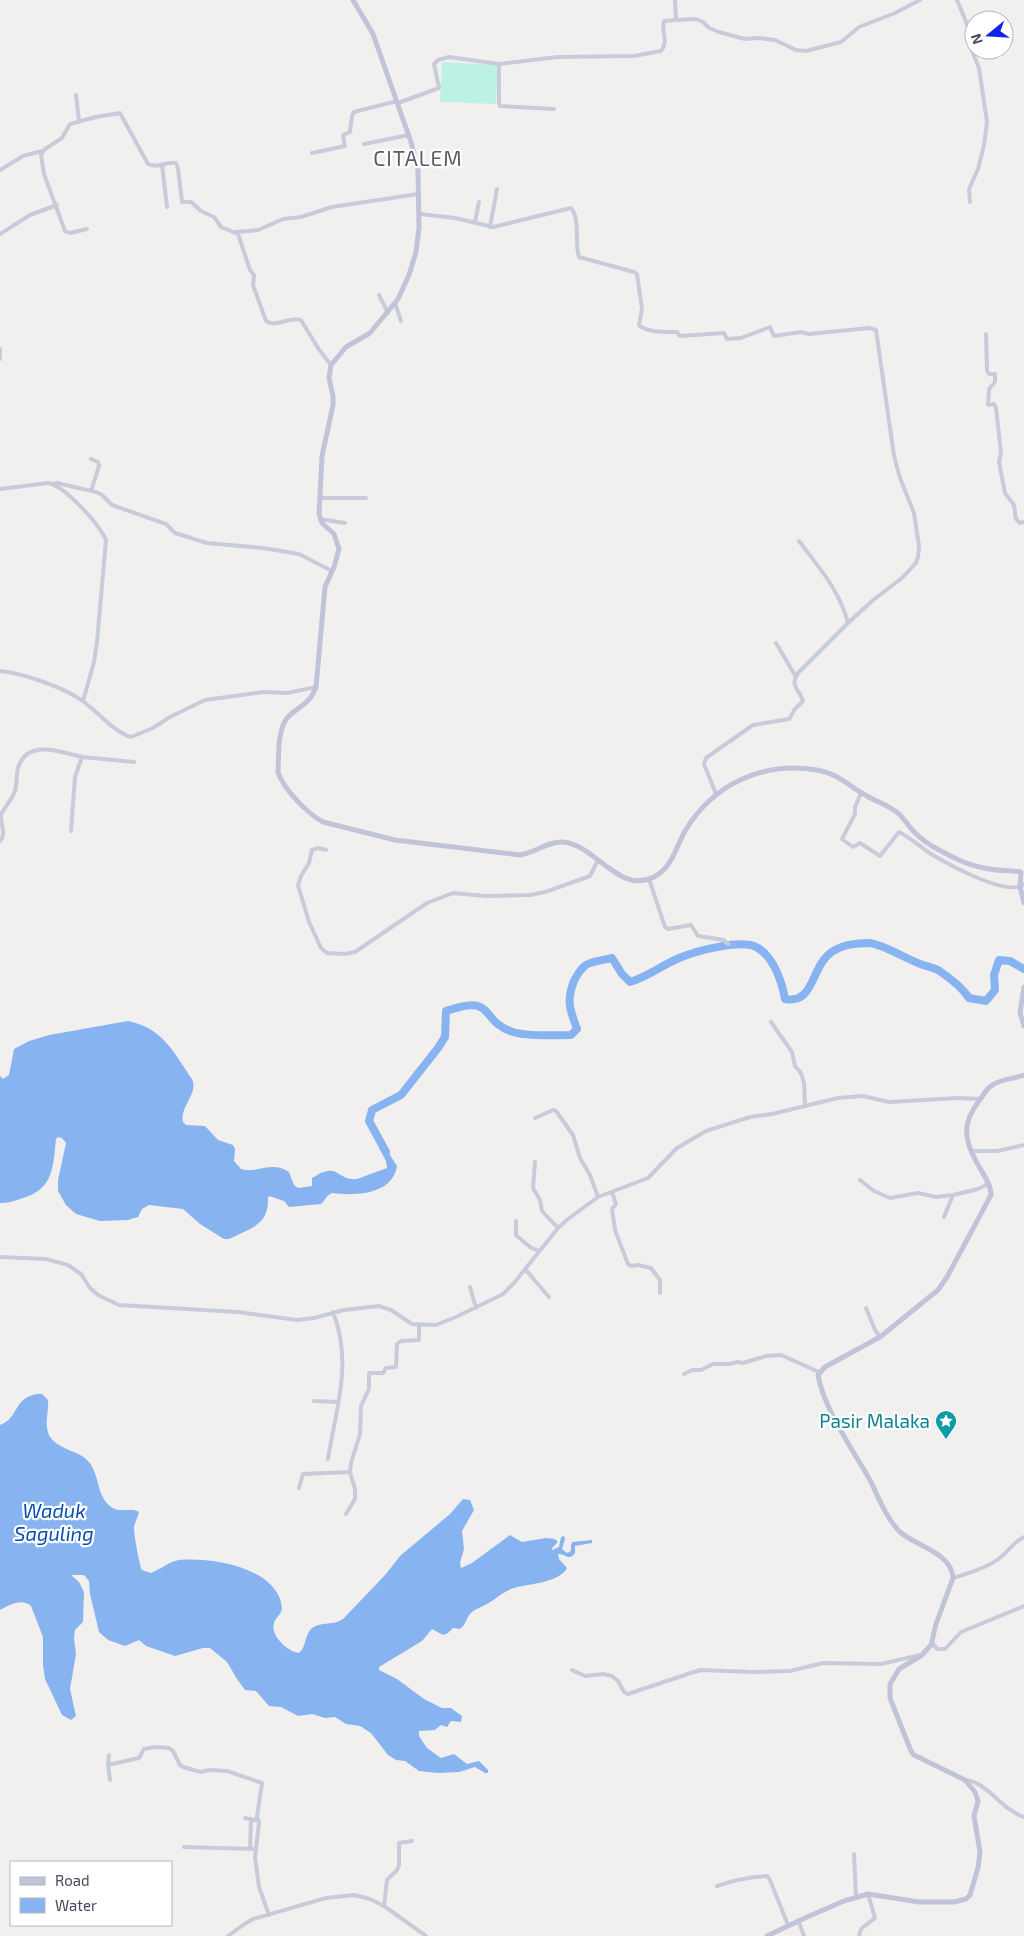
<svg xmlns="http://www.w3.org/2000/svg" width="1024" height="1936" font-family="'Exo 2',sans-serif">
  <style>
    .green { fill: #bcf1e4 }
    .water { fill: #87b4f0 }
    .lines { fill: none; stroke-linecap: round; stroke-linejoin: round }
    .river { stroke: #87b4f0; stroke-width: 8 }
    .street { stroke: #c8cbda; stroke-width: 4 }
    .secondary { stroke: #c1c4d9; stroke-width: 5 }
    .labels { text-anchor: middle; stroke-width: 4.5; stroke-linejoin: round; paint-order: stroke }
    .culture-label { font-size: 19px; fill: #0d838f; stroke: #fff; text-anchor: end }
    .water-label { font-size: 20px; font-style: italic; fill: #064fb1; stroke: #fff }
    .quarter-label { font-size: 21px; letter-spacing: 1px; fill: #5b5c65; stroke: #fff }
  </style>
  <rect width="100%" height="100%" fill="#f2f0ef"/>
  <path class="green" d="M 442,62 L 498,65 L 496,104 L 440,102 Z"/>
  <path class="water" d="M 128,1021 C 163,1028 174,1053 192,1079 C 199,1094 179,1107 183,1122 L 186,1125 L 205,1126 L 218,1140 L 233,1145 L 235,1149 L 234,1161 L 241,1169 C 258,1174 271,1160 289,1172 L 294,1185 L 298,1188 L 312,1186 L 312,1178 C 339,1160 336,1181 357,1179 L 387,1168 L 386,1161 L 379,1148 L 383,1144 L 397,1166 C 393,1191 365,1195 343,1194 C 340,1194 335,1193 332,1193 C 326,1195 325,1201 321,1204 L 289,1207 L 284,1201 L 269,1196 L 268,1198 C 269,1226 250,1228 229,1239 L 224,1239 L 200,1224 L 183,1209 L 149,1205 L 142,1209 L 138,1217 L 128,1220 L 100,1221 L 76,1214 L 66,1205 L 58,1191 L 58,1180 L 66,1143 L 62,1138 L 58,1137 L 56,1139 C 53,1166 54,1189 23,1198 C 15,1201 8,1203 0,1203 L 0,1076 L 3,1079 L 9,1075 L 14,1049 L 29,1041 L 49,1035 Z
    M 37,1394 L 42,1394 L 48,1400 C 49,1411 44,1424 49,1435 C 56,1448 74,1450 85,1458 C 101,1472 95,1494 110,1506 C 119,1514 131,1507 139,1512 C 138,1517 135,1522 134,1527 C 133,1530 140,1568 142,1570 L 151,1573 C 161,1569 170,1561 179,1560 C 212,1557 280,1568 282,1609 C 281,1615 275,1618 274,1623 C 270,1636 288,1652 299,1653 C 307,1646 304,1635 312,1628 C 321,1621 334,1626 343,1619 L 386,1574 L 400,1556 L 450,1514 L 463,1499 L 470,1500 L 474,1510 L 462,1531 L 464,1549 L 460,1563 L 461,1568 L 472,1563 L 510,1535 L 522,1542 L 546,1538 L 555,1539 L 558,1542 L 552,1548 L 552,1550 L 559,1547 L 561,1537 L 564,1536 L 565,1539 L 562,1549 L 567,1553 L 571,1551 L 571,1545 L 572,1542 L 592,1540 L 592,1543 L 575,1546 L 575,1553 C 569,1562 565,1553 558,1554 L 559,1559 L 567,1568 C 559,1583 528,1584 514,1588 C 504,1591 496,1599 487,1604 C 482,1607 475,1609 471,1613 C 466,1618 466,1625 460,1629 L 453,1628 L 448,1633 L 443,1635 L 432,1629 L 422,1641 L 379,1667 L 379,1670 L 397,1679 L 424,1699 L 442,1708 L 451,1708 L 462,1716 L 461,1722 L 451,1721 L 447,1727 L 441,1725 L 435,1730 L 419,1731 L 419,1736 L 427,1748 L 441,1758 L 454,1754 L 467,1764 L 479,1761 L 488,1770 L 488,1773 L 485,1773 L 475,1767 L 459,1772 L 438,1773 L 419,1771 L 405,1761 L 396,1760 L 388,1755 L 371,1733 L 360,1726 L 346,1724 L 335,1717 L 325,1718 L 312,1714 L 298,1716 L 281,1707 L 269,1706 L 256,1691 L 245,1690 L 237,1679 L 227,1662 L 210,1648 L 203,1648 L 175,1656 L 146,1646 L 139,1640 L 125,1646 L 108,1640 L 99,1632 L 90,1594 L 89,1581 L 84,1575 L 71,1575 L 79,1582 L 84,1592 L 83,1622 L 75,1630 L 74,1638 L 76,1654 L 70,1689 L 76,1716 L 71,1720 L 62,1715 L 45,1679 L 43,1665 L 43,1637 L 31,1606 C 21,1598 10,1605 0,1610 L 0,1425 C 19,1418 13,1398 37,1394 Z"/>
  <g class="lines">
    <path class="river" d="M 386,1152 L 369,1121 L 372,1110 L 401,1095 L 438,1048 L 445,1037 L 446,1011 C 497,993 478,1021 513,1032 C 528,1037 555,1035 571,1035 L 577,1029 C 570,1010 566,1001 574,981 C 577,975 580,969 586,965 C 592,961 604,960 612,958 L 622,974 L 630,982 C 648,977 662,965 679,958 C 696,951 743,938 758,948 C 774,958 782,982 785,999 C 816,1005 810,963 835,950 C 845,944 858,943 869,943 C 883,944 908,960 923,965 C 929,967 936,968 941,972 C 951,979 962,987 969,998 L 986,1001 L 995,990 L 994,975 L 999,960 L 1010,961 L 1024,969"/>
    <path class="street" d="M 957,0 L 967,24 L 971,48 L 979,68 L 987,122 L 984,145 L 978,169 L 969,189 L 970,202
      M 676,20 L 696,19 L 703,22 L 709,28 L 719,32 L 745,39 L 759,38 L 775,40 L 796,50 L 806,51 L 841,42 L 859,27 L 895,13 L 920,0
      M 499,64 L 499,103 L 500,106 L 554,109
      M 76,95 L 79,121
      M 398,103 L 439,88 L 434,64 L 438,60 L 449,57 L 499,64 L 557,57 L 634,56 L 661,51 C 669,41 661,32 664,21 L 676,20 L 675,0
      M 364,144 L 409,135
      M 312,153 L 345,146 L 343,135 L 350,132 L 352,116 L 354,112 L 397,101
      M 162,165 L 167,207
      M 0,170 L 23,156 L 42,151
      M 419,214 L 455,218 L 493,227 L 571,208 C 581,220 574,243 579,257 L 634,272 L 637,274 L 642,309 L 639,325 C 647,333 666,332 677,332 L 680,336 L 724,333 L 727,339 L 741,338 L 770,327 L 774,336 L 801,332 L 809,334 L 869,328 L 876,330 L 894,456 L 900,478 L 914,513 L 919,546 L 918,557 L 916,563 L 902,578 L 872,601 L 848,623 L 798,673 C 789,686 800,690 803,701 L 795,709 L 789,719 L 753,725 L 706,758 L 704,764 L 716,794
      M 475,222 L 479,202
      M 490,227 L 497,189
      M 87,229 L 70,233 L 65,231 L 44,174 L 41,155 L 45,149 L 62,138 L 70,124 L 96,117 L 120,113 L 148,164 C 158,169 166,161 176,163 L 178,168 L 182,202 L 191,202 L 201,211 L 214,217 L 221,227 L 238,234 L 250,270 L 254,275 L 253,285 L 266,321 C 276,328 290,316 301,320 L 318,348 L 331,365
      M 236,232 L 258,230 L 283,219 L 301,217 L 332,207 L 418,194
      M 0,234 L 30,215 L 57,205
      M 379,295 L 388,313
      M 395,303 L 401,321
      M 986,334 L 987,371 L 989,374 L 995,374 L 995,382 L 989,389 L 988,404 L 989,405 L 994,404 L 996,408 L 1001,453 L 999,462 L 1005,493 L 1014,505 L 1016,519 L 1020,523 L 1024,522
      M 0,349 L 0,359
      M 91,459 L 98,462 L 99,466 L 91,491
      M 54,484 L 57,483 L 96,492 L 102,495 L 112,505 L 166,524 L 175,533 L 207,543 L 263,548 L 299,554 L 332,571
      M 0,489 L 48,483 C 65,486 99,524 106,540 L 97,642 L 94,662 L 83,701
      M 320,498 L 366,498
      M 320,519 L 345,523
      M 799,541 C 819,568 839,589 848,623
      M 776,643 L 796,677
      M 0,671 C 25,674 64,687 84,702 C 99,713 114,732 131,737 L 153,728 L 170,717 L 205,700 L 263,692 L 287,693 L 316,687
      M 82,757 L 134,762
      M 861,793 L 855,807 L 855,814 L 842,839 L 853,847 L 860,843 L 880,856 L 899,832 C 911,838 920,847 931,854 C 948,864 1008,898 1024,884
      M 0,841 C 7,833 0,824 1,815 C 4,807 12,800 15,791 C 17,784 16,776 18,768 C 27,738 61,752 82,757 L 75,777 L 71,831
      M 326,850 L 318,848 L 312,850 L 309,863 L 301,876 L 298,885 L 309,922 L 321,948 L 327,953 L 345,954 L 355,952 L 427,903 L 453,893 L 485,896 L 530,895 L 545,892 L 590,876 L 598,860
      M 649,879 L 665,927 L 668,929 L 691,925 L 698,936 L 724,940 L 728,944
      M 771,1022 L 792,1052 L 795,1066 L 801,1073 L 804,1083 L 805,1105
      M 535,1118 L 553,1110 L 556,1111 L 573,1135 L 580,1158 L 590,1175 L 598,1197
      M 971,1151 L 997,1151 L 1024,1145
      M 535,1162 L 533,1188 L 540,1200 L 542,1211 L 558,1228
      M 860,1180 L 874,1191 L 890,1198 L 918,1193 L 936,1197 L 953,1195 L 978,1189 L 988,1184
      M 612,1192 L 616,1204 L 612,1209 L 615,1230 L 628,1264 L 631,1266 L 638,1265 L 651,1268 L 660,1280 L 660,1293
      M 944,1217 L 953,1195
      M 516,1221 L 516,1235 L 530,1247 L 539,1251
      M 0,1257 L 46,1259 L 68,1265 L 81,1274 L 90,1288 L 98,1295 L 119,1305 L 238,1312 L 297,1320 L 314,1318 L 344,1310 L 379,1306 L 391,1310 L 412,1324 L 436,1325 L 456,1317 L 503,1294 L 514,1283 L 558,1228 L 568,1219 L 598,1197 L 648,1178 L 677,1148 L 706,1131 L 750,1117 L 772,1114 L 838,1098 L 863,1096 L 889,1102 L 958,1098 L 980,1099
      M 525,1269 L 549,1297
      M 470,1287 L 476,1308
      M 866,1308 L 875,1330 L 880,1337
      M 684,1374 L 692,1370 L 701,1370 L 713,1364 L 730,1364 L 737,1362 L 743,1363 L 766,1356 L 781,1355 L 819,1372
      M 314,1401 L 338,1402
      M 328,1459 C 336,1408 353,1363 333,1312
      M 299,1488 L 303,1474 L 350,1472
      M 346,1514 L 355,1499 L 355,1489 L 350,1472 L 351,1463 L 360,1434 L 361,1406 L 369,1389 L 369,1373 L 383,1373 L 386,1368 L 396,1367 L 397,1344 L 401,1341 L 419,1340 L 419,1325
      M 953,1578 C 968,1573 985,1569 997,1560 C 1007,1554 1014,1541 1024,1537
      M 932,1642 L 937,1649 L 945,1649 L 961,1632 L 1024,1606
      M 572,1670 L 585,1676 L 603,1674 L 612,1676 L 618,1681 L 624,1692 L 628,1694 L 700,1670 L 753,1672 L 790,1671 L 823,1663 L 881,1664 L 920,1655
      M 109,1755 L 108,1765 L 139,1758 L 144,1749 L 156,1747 L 169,1748 L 173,1751 L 180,1765 L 183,1767 L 201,1772 L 209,1770 L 227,1771 L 262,1783 L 257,1817 L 259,1823 L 255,1857 L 259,1887 L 269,1915
      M 108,1765 L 110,1780
      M 965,1780 C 988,1782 1000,1809 1024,1817
      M 245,1818 L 259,1821
      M 184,1847 L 255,1849
      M 250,1849 L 251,1819
      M 854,1854 L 856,1897
      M 717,1886 C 734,1880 750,1877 767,1876 L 770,1880 L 788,1925
      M 384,1906 L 387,1880 L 397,1870 L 399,1865 L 399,1843 L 412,1841
      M 798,1920 L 804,1936
      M 228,1936 L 243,1925 L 253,1919 L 326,1898 L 354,1895 L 370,1899 L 384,1906 L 426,1936
      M 859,1936 L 861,1929 L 875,1918 L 868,1894"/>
    <path class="secondary" d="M 353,0 L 373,34 L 411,142 L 418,170 L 419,228 L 416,252 L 409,275 L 398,299 L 370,333 L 346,347 L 331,365 L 329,378 L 333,396 L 333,405 L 322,456 L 319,514 L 322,523 L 334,534 L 339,549 L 334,567 L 325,587 L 316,687 C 310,705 298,706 287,718 C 277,731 279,757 278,772 C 283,789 308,814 323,822 L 395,840 L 520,855 C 535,853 548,841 563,842 C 596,845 619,895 654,877 C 672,868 676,847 685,831 C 713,784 763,761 817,770 C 840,774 848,786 867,796 C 877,802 891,806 900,815 C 903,818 906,822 909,826 C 915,834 924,841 932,846 C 948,855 966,865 984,868 C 996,871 1009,870 1021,872 L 1020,887 L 1024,903
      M 1024,987 L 1020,1013 L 1024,1026
      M 767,1936 L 807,1917 L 844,1901 L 868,1894 L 919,1902 L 954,1902 L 966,1899 L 970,1895 L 978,1868 L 980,1852 L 974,1816 L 978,1801 L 975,1792 L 965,1780 L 914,1755 L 911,1751 L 890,1698 L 890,1684 L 899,1669 L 922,1655 L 931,1645 L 936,1624 L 953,1578 C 952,1553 916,1546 900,1532 C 887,1519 879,1499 871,1482 C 854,1451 824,1410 818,1375 L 825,1367 L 880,1337 L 938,1290 L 947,1277 L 991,1195 C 991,1183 981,1171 976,1161 C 963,1137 963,1122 979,1101 C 983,1096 986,1089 991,1086 C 1000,1079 1014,1079 1024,1075"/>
  </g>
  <defs>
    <g id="sight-pin" transform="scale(1.125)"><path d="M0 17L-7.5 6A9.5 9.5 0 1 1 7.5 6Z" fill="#0f9aa8" stroke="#fff"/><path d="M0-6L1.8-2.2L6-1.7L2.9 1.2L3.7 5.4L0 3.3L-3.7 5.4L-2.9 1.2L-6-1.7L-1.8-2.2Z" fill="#fff"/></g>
  </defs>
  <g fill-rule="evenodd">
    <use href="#sight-pin" x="946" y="1421"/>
  </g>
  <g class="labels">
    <g class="culture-label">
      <text x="930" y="1428">Pasir Malaka</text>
    </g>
    <g class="water-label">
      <text x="54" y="1518">Waduk<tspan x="54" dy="23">Saguling</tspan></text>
    </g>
    <g class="quarter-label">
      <text x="418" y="166">CITALEM</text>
    </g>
  </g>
  <rect x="10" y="1861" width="162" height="65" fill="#ffffff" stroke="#b5b7bf"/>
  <rect x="20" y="1877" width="25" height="8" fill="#c1c4d9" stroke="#b5b7bf"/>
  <text x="55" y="1886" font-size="15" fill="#464a5e">Road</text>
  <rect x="20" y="1898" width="25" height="15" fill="#87b4f0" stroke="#b5b7bf"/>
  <text x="55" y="1911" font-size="15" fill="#464a5e">Water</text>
  <g transform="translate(989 35) rotate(252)"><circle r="24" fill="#ffffff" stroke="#b5b7bf"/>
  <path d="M0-4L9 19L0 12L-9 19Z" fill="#1221e9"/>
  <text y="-8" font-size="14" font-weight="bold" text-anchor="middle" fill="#464a5e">N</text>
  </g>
</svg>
